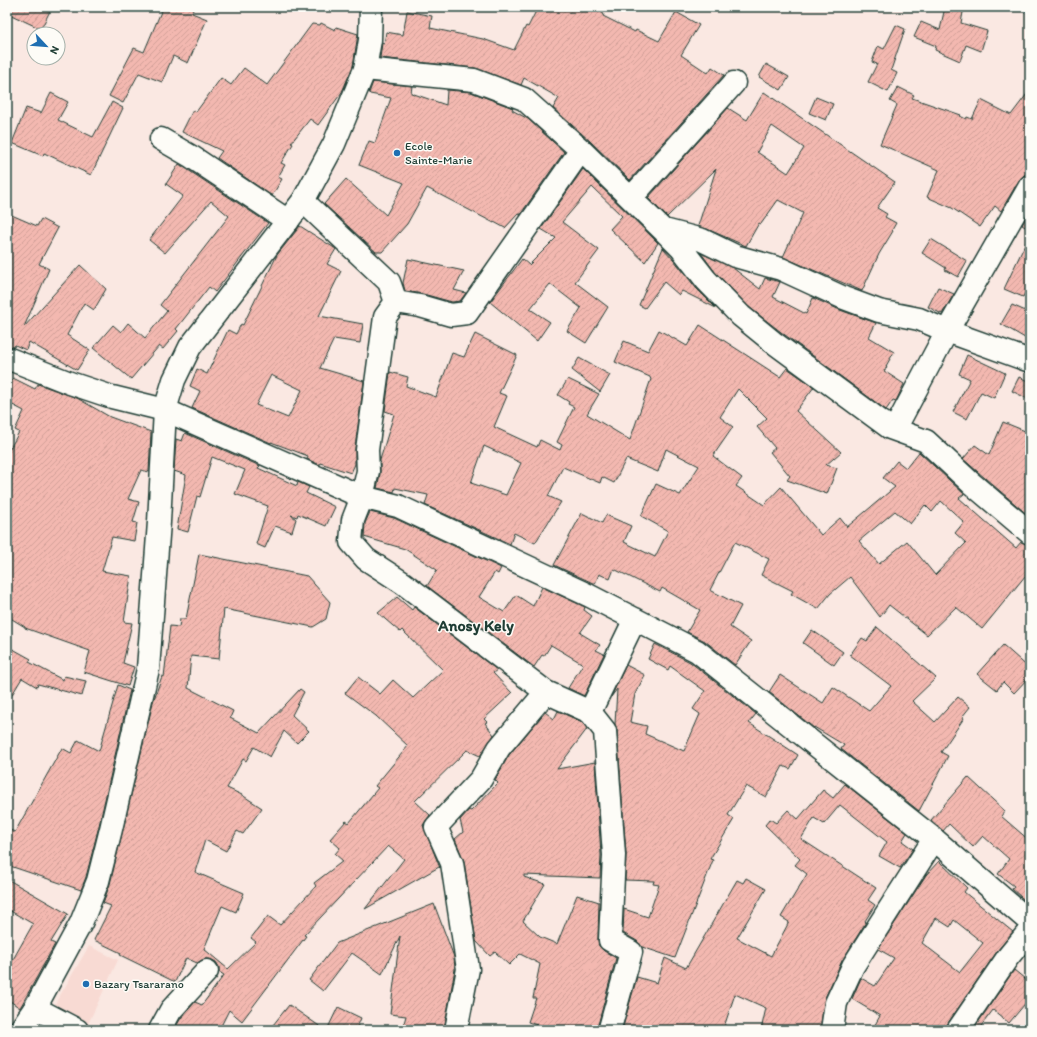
<svg xmlns="http://www.w3.org/2000/svg" width="1037" height="1037" font-family="Itim,sans-serif">
  <style>
    .built { fill: #f8dad3 }
    .lines { fill: none; stroke-linecap: round; stroke-linejoin: round }
    .stream { stroke: #609ca0; stroke-width: 6 }
    .building { fill: url(#building-hatch); stroke: #1f3d34; fill-rule: evenodd }
    .street-casing { stroke: #1f3d34; stroke-width: 25 }
    .secondary-casing { stroke: #1f3d34; stroke-width: 25 }
    .street { stroke: #fdfcf7; stroke-width: 22 }
    .secondary { stroke: #fdfcf7; stroke-width: 22 }
    .poi-dot { fill: #1f6fb2; stroke: #fdfcf7; stroke-width: 1.5 }
    .labels { text-anchor: middle; stroke-width: 3; stroke-linejoin: round; paint-order: stroke }
    .poi-label { font-size: 12px; fill: #1f3d34; stroke: #fdfcf7; text-anchor: start }
    .district-label { font-size: 16px; font-weight: bold; fill: #1f3d34; stroke: #fdfcf7 }
  </style>
  <defs>
    <pattern id="building-hatch" width="6" height="6" patternUnits="userSpaceOnUse"><rect width="6" height="6" fill="#f3b8b0"/><path d="M-1 1l2-2M0 6l6-6M5 7l2-2" fill="none" stroke="#d09f98"/></pattern>
  </defs>
  <rect width="100%" height="100%" fill="#fae8e2"/>
  <filter id="ink" filterUnits="userSpaceOnUse"><feTurbulence type="fractalNoise" baseFrequency=".025" numOctaves="2"/><feDisplacementMap in="SourceGraphic" scale="8" xChannelSelector="R" yChannelSelector="G"/><feConvolveMatrix kernelMatrix="1 2 1 2 8 2 1 2 1" color-interpolation-filters="sRGB"/></filter>
  <g filter="url(#ink)">
    <path class="built" d="M 89,946 L 118,960 L 87,1026 L 52,1009 Z"/>
    <g class="lines">
      <path class="stream" d="M 1024,7 L 1030,11"/>
    </g>
    <path class="building" d="M 7,7 L 52,7 L 41,29 L 7,13 Z
      M 163,7 L 194,7 L 192,13 L 207,19 L 188,63 L 173,56 L 162,82 L 139,73 L 123,103 L 109,96 L 134,48 L 144,52 Z
      M 538,7 L 588,7 L 604,14 L 603,16 L 635,32 L 636,30 L 659,41 L 676,12 L 699,25 L 681,55 L 708,73 L 712,67 L 724,75 L 630,180 L 590,141 L 553,108 L 559,98 L 524,78 L 521,85 L 475,68 L 380,58 L 382,43 L 384,44 L 386,32 L 403,35 L 407,11 L 432,16 L 430,28 L 483,39 L 514,50 L 526,26 L 528,27 Z
      M 945,7 L 964,7 L 961,23 L 987,31 L 981,51 L 966,45 L 960,61 L 935,50 L 936,46 L 914,37 L 921,22 L 940,30 Z
      M 321,23 L 335,30 L 336,27 L 358,34 L 353,66 L 342,92 L 318,125 L 310,119 L 291,143 L 293,144 L 281,163 L 285,165 L 278,177 L 282,179 L 272,196 L 217,158 L 222,151 L 182,132 L 193,110 L 196,112 L 221,78 L 231,85 L 244,68 L 267,85 L 312,24 L 320,25 Z
      M 896,25 L 905,29 L 891,70 L 897,73 L 888,92 L 868,82 L 877,64 L 872,62 L 878,46 L 884,49 Z
      M 766,64 L 789,77 L 781,90 L 759,77 Z
      M 373,82 L 412,86 L 411,93 L 446,105 L 447,90 L 471,92 L 513,108 L 512,110 L 528,119 L 564,152 L 520,215 L 518,214 L 505,228 L 494,222 L 494,223 L 427,188 L 407,224 L 382,252 L 376,252 L 324,204 L 346,179 L 386,215 L 404,183 L 359,165 L 369,141 L 375,143 L 391,98 L 370,94 L 369,93 Z
      M 898,87 L 914,95 L 912,98 L 961,115 L 960,116 L 966,119 L 967,117 L 972,119 L 981,100 L 1011,115 L 1030,90 L 1030,174 L 1024,175 L 1019,180 L 1001,211 L 995,206 L 980,227 L 952,208 L 927,197 L 939,170 L 880,144 L 897,105 L 890,101 Z
      M 764,92 L 806,121 L 895,182 L 877,208 L 887,214 L 885,217 L 896,223 L 892,230 L 893,231 L 879,254 L 862,291 L 783,257 L 803,213 L 778,200 L 761,224 L 759,223 L 746,246 L 707,229 L 698,226 L 716,169 L 667,217 L 648,198 L 728,108 L 747,120 ZM 772,126 L 804,148 L 788,173 L 757,152 Z
      M 51,93 L 68,102 L 58,120 L 93,137 L 112,102 L 123,108 L 91,175 L 44,153 L 43,156 L 12,143 L 26,108 L 41,113 Z
      M 816,97 L 833,104 L 826,120 L 809,113 Z
      M 179,164 L 268,223 L 215,292 L 209,287 L 176,329 L 178,331 L 163,349 L 159,346 L 131,379 L 93,348 L 113,325 L 121,332 L 128,323 L 145,338 L 167,311 L 160,305 L 229,216 L 211,201 L 165,253 L 149,240 L 183,196 L 166,184 Z
      M 583,169 L 658,243 L 645,262 L 610,229 L 622,216 L 592,187 L 562,222 L 599,250 L 575,282 L 608,307 L 586,343 L 567,331 L 581,308 L 550,284 L 530,309 L 550,322 L 537,341 L 490,302 L 522,259 L 529,265 L 556,238 L 541,229 Z
      M 1030,211 L 1030,230 L 1022,225 Z
      M 7,213 L 37,226 L 41,219 L 58,228 L 39,264 L 49,269 L 24,327 L 80,265 L 106,289 L 94,310 L 84,303 L 67,335 L 90,350 L 77,370 L 29,342 L 26,350 L 15,345 L 14,347 L 7,346 Z
      M 300,226 L 336,249 L 327,264 L 341,271 L 319,316 L 363,324 L 360,343 L 334,339 L 320,368 L 364,381 L 355,448 L 355,464 L 351,473 L 320,463 L 320,465 L 307,459 L 308,456 L 271,442 L 271,443 L 192,408 L 200,391 L 190,386 L 197,369 L 207,374 L 228,330 L 236,334 L 241,324 L 243,325 L 277,255 ZM 271,375 L 302,390 L 288,418 L 256,405 Z
      M 1030,234 L 1030,282 L 1023,297 L 1004,289 Z
      M 931,239 L 967,261 L 958,277 L 945,270 L 946,268 L 922,253 Z
      M 663,248 L 674,260 L 696,288 L 716,308 L 682,291 L 679,295 L 664,282 L 645,308 L 639,305 Z
      M 701,253 L 733,268 L 760,289 L 765,278 L 780,282 L 773,297 L 806,314 L 813,298 L 840,310 L 876,323 L 869,337 L 894,352 L 886,366 L 887,367 L 884,371 L 904,384 L 896,401 L 893,400 L 886,410 L 781,332 L 749,307 L 715,272 Z
      M 408,259 L 464,271 L 454,290 L 466,293 L 460,301 L 452,302 L 423,294 L 405,291 L 403,283 Z
      M 938,287 L 954,294 L 942,314 L 928,307 Z
      M 1012,305 L 1030,313 L 1030,341 L 1001,324 Z
      M 700,325 L 780,377 L 787,368 L 814,387 L 796,411 L 841,452 L 826,465 L 837,468 L 827,494 L 787,480 L 790,476 L 770,452 L 775,448 L 757,427 L 767,418 L 738,389 L 720,417 L 733,427 L 713,456 L 742,478 L 736,486 L 764,505 L 781,487 L 821,535 L 840,518 L 847,527 L 895,487 L 883,478 L 897,461 L 906,468 L 919,452 L 964,494 L 959,498 L 1016,548 L 1021,542 L 1030,545 L 1030,570 L 982,629 L 956,607 L 927,635 L 889,605 L 880,617 L 850,577 L 830,594 L 818,609 L 791,594 L 793,591 L 761,575 L 769,559 L 735,542 L 710,590 L 741,606 L 730,627 L 751,641 L 735,665 L 705,641 L 687,632 L 700,610 L 662,588 L 660,592 L 614,569 L 610,579 L 599,574 L 595,584 L 554,565 L 582,513 L 602,523 L 606,515 L 631,526 L 624,542 L 655,557 L 668,531 L 641,516 L 656,484 L 680,495 L 699,466 L 666,449 L 658,472 L 626,459 L 614,483 L 602,477 L 600,483 L 563,467 L 548,496 L 561,502 L 535,543 L 514,533 L 510,544 L 425,505 L 428,495 L 395,488 L 394,492 L 377,488 L 380,474 L 380,460 L 394,414 L 385,411 L 390,372 L 408,377 L 406,386 L 436,397 L 452,353 L 464,357 L 475,334 L 517,355 L 499,393 L 507,396 L 494,427 L 537,447 L 540,440 L 560,450 L 562,445 L 557,442 L 574,407 L 568,404 L 569,402 L 558,395 L 568,379 L 599,394 L 587,414 L 630,440 L 651,379 L 650,378 L 650,377 L 615,362 L 624,341 L 648,351 L 659,330 L 687,346 ZM 484,446 L 521,463 L 506,495 L 471,483 ZM 941,501 L 964,522 L 955,533 L 966,543 L 935,575 L 907,541 L 879,564 L 859,541 L 895,511 L 910,524 L 925,505 L 932,512 Z
      M 967,355 L 1005,373 L 994,398 L 981,392 L 967,419 L 953,412 L 970,379 L 959,374 Z
      M 579,358 L 610,375 L 600,392 L 572,370 Z
      M 1019,377 L 1030,382 L 1030,400 L 1012,391 Z
      M 13,378 L 35,389 L 38,384 L 77,398 L 110,417 L 151,432 L 149,472 L 141,470 L 128,499 L 139,502 L 133,522 L 137,523 L 134,541 L 112,537 L 102,571 L 131,576 L 124,622 L 132,623 L 123,663 L 134,667 L 128,686 L 84,672 L 90,651 L 25,628 L 25,627 L 7,616 L 7,454 L 19,432 L 15,430 L 24,411 L 7,402 L 7,390 Z
      M 1003,422 L 1030,433 L 1030,517 L 963,459 L 975,445 L 989,455 Z
      M 185,433 L 260,466 L 258,468 L 297,486 L 298,482 L 309,487 L 306,493 L 335,507 L 326,526 L 298,514 L 297,517 L 291,515 L 296,519 L 292,532 L 275,526 L 265,548 L 256,544 L 268,506 L 235,494 L 245,470 L 212,457 L 200,497 L 197,496 L 188,532 L 177,529 L 186,475 L 174,471 L 176,439 L 182,441 Z
      M 370,512 L 394,518 L 501,568 L 498,574 L 495,572 L 479,597 L 504,612 L 516,595 L 533,606 L 542,587 L 585,607 L 584,610 L 592,616 L 580,633 L 600,645 L 596,650 L 604,654 L 584,696 L 568,688 L 583,664 L 551,645 L 544,656 L 542,655 L 534,667 L 427,586 L 437,570 L 405,549 L 364,537 L 365,523 Z
      M 199,554 L 307,576 L 330,602 L 326,619 L 313,627 L 224,609 L 219,659 L 191,656 L 188,688 L 233,711 L 230,718 L 259,733 L 300,689 L 304,692 L 292,715 L 309,731 L 297,743 L 284,731 L 270,757 L 254,747 L 246,761 L 243,759 L 227,788 L 242,795 L 262,808 L 243,834 L 237,831 L 226,851 L 205,840 L 195,872 L 244,893 L 236,912 L 222,906 L 204,949 L 228,969 L 256,942 L 251,938 L 268,916 L 280,925 L 316,886 L 314,883 L 343,861 L 335,854 L 340,848 L 330,839 L 346,821 L 349,823 L 378,788 L 375,786 L 408,746 L 376,716 L 345,693 L 358,677 L 380,694 L 393,680 L 413,698 L 443,670 L 402,630 L 400,632 L 378,613 L 397,597 L 412,610 L 414,607 L 497,670 L 493,673 L 512,693 L 484,719 L 487,722 L 485,723 L 494,735 L 480,756 L 467,750 L 415,801 L 430,815 L 423,825 L 440,868 L 439,867 L 365,909 L 404,859 L 388,846 L 304,935 L 306,936 L 242,1021 L 229,1010 L 219,1030 L 174,1030 L 181,1018 L 195,1002 L 202,1005 L 224,975 L 219,972 L 219,967 L 216,962 L 210,959 L 204,959 L 197,963 L 186,958 L 175,982 L 120,955 L 121,953 L 94,940 L 111,906 L 103,903 L 110,884 L 153,702 L 162,676 L 164,677 L 170,626 L 179,627 L 180,619 L 186,619 Z
      M 877,627 L 936,678 L 912,701 L 935,722 L 958,697 L 970,707 L 962,717 L 964,718 L 941,752 L 948,756 L 919,811 L 841,749 L 844,745 L 814,727 L 814,728 L 769,692 L 780,675 L 823,703 L 833,687 L 869,711 L 891,686 L 850,655 L 862,638 L 867,641 Z
      M 812,630 L 843,652 L 834,665 L 803,643 Z
      M 655,644 L 690,662 L 756,714 L 749,723 L 798,755 L 790,769 L 783,766 L 766,797 L 746,786 L 728,815 L 734,819 L 710,859 L 713,860 L 675,958 L 642,947 L 637,941 L 623,933 L 624,909 L 648,917 L 659,885 L 653,884 L 654,881 L 625,880 L 626,854 L 617,730 L 615,724 L 617,689 L 611,697 L 626,665 L 645,675 L 635,694 L 630,722 L 647,726 L 645,734 L 684,751 L 700,714 L 693,709 L 705,691 L 670,666 L 668,670 L 648,659 Z
      M 1003,645 L 1030,669 L 1030,676 L 1014,693 L 1003,682 L 997,690 L 977,674 Z
      M 13,649 L 31,659 L 29,662 L 63,680 L 64,676 L 86,681 L 82,696 L 38,684 L 37,687 L 22,678 L 7,703 L 7,661 Z
      M 118,685 L 130,690 L 99,826 L 86,877 L 81,890 L 7,865 L 7,829 L 15,832 L 62,748 L 71,753 L 78,740 L 99,751 Z
      M 558,711 L 582,722 L 587,729 L 557,769 L 595,762 L 601,855 L 600,878 L 524,875 L 524,877 L 545,884 L 523,921 L 540,937 L 557,944 L 577,895 L 599,902 L 598,939 L 599,946 L 604,951 L 616,958 L 598,1025 L 598,1030 L 552,1030 L 528,1022 L 536,998 L 533,998 L 540,964 L 520,954 L 509,965 L 495,952 L 490,956 L 476,941 L 464,861 L 455,839 L 463,832 L 460,820 L 469,810 L 471,811 L 498,783 L 495,780 L 509,755 L 545,712 L 554,719 Z
      M 968,777 L 1005,811 L 1001,816 L 1030,841 L 1030,905 L 1012,889 L 1014,886 L 998,874 L 1009,859 L 983,836 L 973,847 L 949,824 L 943,831 L 931,820 Z
      M 845,784 L 907,833 L 902,841 L 913,849 L 900,868 L 879,856 L 887,842 L 840,805 L 824,824 L 814,818 L 801,839 L 876,888 L 868,900 L 875,905 L 865,921 L 866,922 L 842,961 L 825,998 L 820,1030 L 761,1030 L 766,1008 L 735,994 L 723,1030 L 622,1030 L 637,977 L 657,983 L 665,958 L 686,968 L 737,880 L 743,883 L 746,878 L 766,889 L 737,938 L 771,956 L 789,922 L 781,917 L 807,874 L 795,865 L 800,859 L 765,825 L 770,819 L 776,823 L 788,810 L 798,819 L 823,790 L 833,798 Z
      M 939,861 L 967,888 L 964,892 L 1013,932 L 998,950 L 948,1023 L 946,1030 L 872,1030 L 880,1016 L 852,999 L 861,978 L 875,986 L 894,958 L 878,949 L 926,875 ZM 936,918 L 950,927 L 954,920 L 983,943 L 960,972 L 922,943 Z
      M 7,879 L 68,914 L 51,942 L 55,944 L 20,1008 L 7,999 L 7,970 L 33,924 L 7,909 Z
      M 434,904 L 454,957 L 455,969 L 444,1030 L 402,1030 L 406,1016 L 390,1014 L 400,936 L 382,974 L 352,953 L 323,991 L 309,980 L 337,943 Z
      M 1014,970 L 1030,983 L 1030,998 L 1009,1023 L 993,1010 L 978,1030 L 973,1030 Z
      M 289,1005 L 325,1030 L 269,1030 Z
      M 338,1007 L 361,1018 L 356,1030 L 327,1030 Z"/>
    <g class="lines">
      <g class="street-casing">
        <path id="street" d="M 365,69 L 474,80 L 524,99 L 581,150 L 663,230 L 681,248 L 706,280 L 741,316 L 773,342 L 890,428 L 926,441 L 971,483 L 1030,533
          M 161,139 L 192,157 L 288,221
          M 1030,186 L 947,331 L 1030,361
          M 631,198 L 734,83
          M 303,201 L 389,282 L 396,302
          M 664,230 L 702,240 L 735,256 L 781,269 L 844,298 L 879,311 L 919,319 L 947,331 L 895,429
          M 396,302 L 385,317 L 367,450 L 368,471 L 362,497 L 398,506 L 588,595 L 697,651 L 934,839 L 1030,922
          M 396,302 L 420,306 L 451,315 L 467,313 L 581,150
          M 7,358 L 70,383 L 112,397 L 165,410 L 362,497 L 353,520 L 351,542 L 366,559 L 403,583 L 546,692 L 590,712 L 605,731 L 614,855 L 610,940 L 631,952 L 610,1028
          M 590,712 L 635,619
          M 35,1008 L 77,1030
          M 160,1030 L 171,1010 L 207,971
          M 456,1030 L 468,969 L 452,863 L 436,827 L 481,779 L 499,748 L 546,692
          M 832,1030 L 836,1003 L 853,966 L 934,839
          M 958,1030 L 1008,957 L 1030,930"/>
      </g>
      <g class="secondary-casing">
        <path id="secondary" d="M 20,1030 L 35,1008 L 81,923 L 98,881 L 111,829 L 148,669 L 159,522 L 165,410 L 174,380 L 190,347 L 303,201 L 334,144 L 365,69 L 370,40 L 371,7"/>
      </g>
      <use href="#street" class="street"/>
      <use href="#secondary" class="secondary"/>
    </g>
  </g>
  <g class="poi-dot">
    <circle cx="397" cy="153" r="4"/>
    <circle cx="86" cy="984" r="4"/>
  </g>
  <g class="labels">
    <g class="poi-label">
      <text x="405" y="150">Ecole<tspan x="405" dy="14">Sainte-Marie</tspan></text>
      <text x="94" y="988">Bazary Tsararano</text>
    </g>
    <g class="district-label">
      <text x="476" y="631">Anosy Kely</text>
    </g>
  </g>
  <rect width="1037" height="1037" fill="none" stroke="#fdfcf7" stroke-width="24"/>
  <rect x="12" y="12" width="1013" height="1013" fill="none" stroke="#1f3d34" stroke-width="1.5" filter="url(#ink)"/>
  <g transform="translate(46 46) rotate(116)"><circle r="19" fill="#fdfcf7" stroke="#a4b0a9"/>
  <path d="M0-3L7 15L0 10L-7 15Z" fill="#1f6fb2"/>
  <text y="-6" font-size="11" font-weight="bold" text-anchor="middle" fill="#1f3d34">N</text>
  </g>
</svg>
